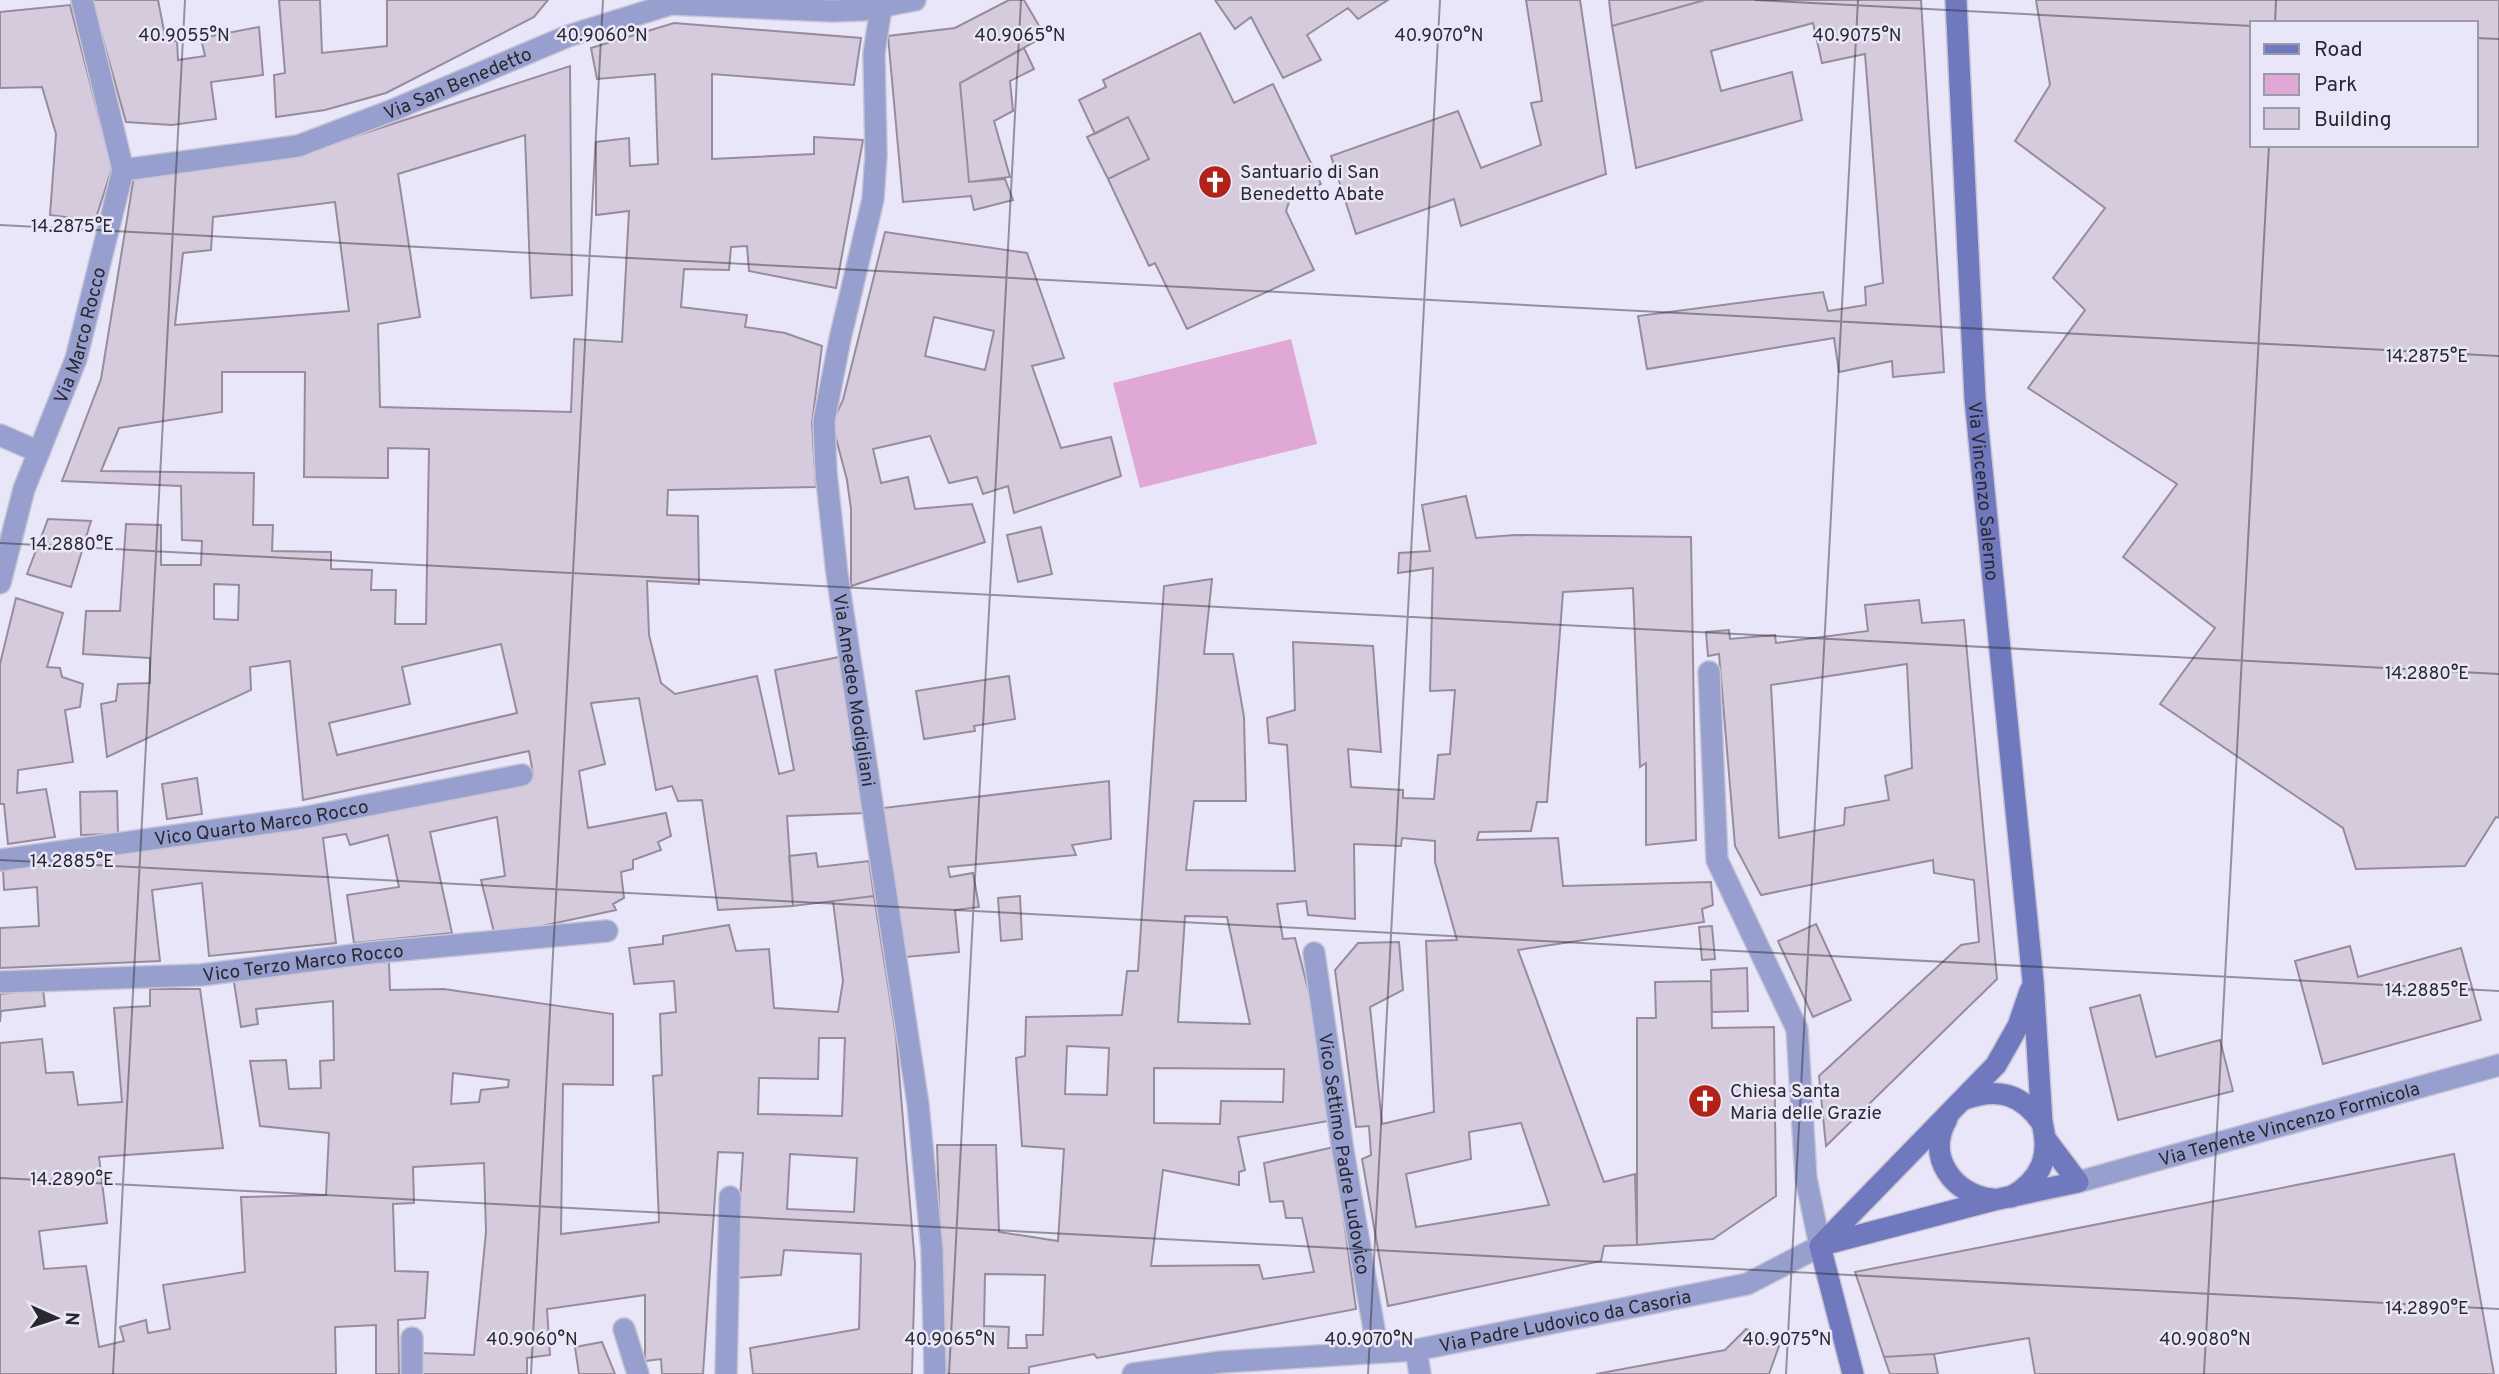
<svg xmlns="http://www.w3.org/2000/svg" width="2499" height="1374" font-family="Overpass,sans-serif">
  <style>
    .green { fill: #e0a8d5 }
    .building { fill: #d6cbdc; stroke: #978c9c; stroke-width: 2; fill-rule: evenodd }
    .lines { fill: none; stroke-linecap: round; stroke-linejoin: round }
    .street-casing { stroke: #c7c4d5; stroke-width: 24 }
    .secondary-casing { stroke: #c7c4d5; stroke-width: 24 }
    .street { stroke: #979fce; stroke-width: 21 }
    .secondary { stroke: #7179be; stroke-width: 21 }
    .ticks { fill: none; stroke: #2a282f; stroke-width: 2; stroke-opacity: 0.45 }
    .labels { text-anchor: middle; stroke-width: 5; stroke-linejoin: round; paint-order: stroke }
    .street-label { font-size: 19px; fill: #2a282f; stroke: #eae6f9 }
    .poi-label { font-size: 19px; fill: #2a282f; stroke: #eae6f9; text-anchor: start }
    .ticks-label { font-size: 18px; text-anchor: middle; fill: #2a282f; stroke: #eae6f9; stroke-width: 5; stroke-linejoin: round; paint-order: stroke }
  </style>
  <rect width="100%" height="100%" fill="#eae6f9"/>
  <path class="green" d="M 1291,339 L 1317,444 L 1140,488 L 1113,383 Z"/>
  <path class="building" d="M 92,0 L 158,0 L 166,41 L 177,41 L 178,60 L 205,56 L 201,38 L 259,27 L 263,75 L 211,82 L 216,119 L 172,125 L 126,122 Z
    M 279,0 L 320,0 L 322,53 L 387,46 L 387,0 L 548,0 L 534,17 L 386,93 L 325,110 L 276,117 L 274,75 L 285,73 Z
    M 1009,0 L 1024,0 L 1045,36 L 960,83 L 969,182 L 1005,179 L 1013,200 L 974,210 L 971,196 L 903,202 L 888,36 L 955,28 Z
    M 1215,0 L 1388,0 L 1358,19 L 1348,8 L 1307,35 L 1321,60 L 1283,78 L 1251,17 L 1235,29 Z
    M 1526,0 L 1580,0 L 1606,174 L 1461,226 L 1454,199 L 1356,234 L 1331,156 L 1458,111 L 1481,168 L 1541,145 L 1531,103 L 1542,101 Z
    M 1609,0 L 1705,0 L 1612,26 Z
    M 1705,0 L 1921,0 L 1944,372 L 1893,377 L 1892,361 L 1839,372 L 1834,338 L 1647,369 L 1638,316 L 1823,292 L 1828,311 L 1866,305 L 1865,287 L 1883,283 L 1865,54 L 1822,63 L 1813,23 L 1711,51 L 1721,91 L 1792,72 L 1802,120 L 1636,168 L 1612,26 Z
    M 2036,0 L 2499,0 L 2499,818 L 2496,817 L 2465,866 L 2356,869 L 2343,828 L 2160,704 L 2215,628 L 2123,557 L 2177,484 L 2028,388 L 2085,310 L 2053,278 L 2105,208 L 2015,141 L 2050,85 ZM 2252,23 L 2476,23 L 2476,145 L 2252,145 Z
    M 70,5 L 112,168 L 95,221 L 50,215 L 56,134 L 42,87 L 0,88 L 0,12 Z
    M 674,23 L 861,38 L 854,85 L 712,74 L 712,159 L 814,154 L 814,137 L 863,140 L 836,288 L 749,271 L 747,246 L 731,247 L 729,270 L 684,269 L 681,307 L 747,315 L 745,327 L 785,333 L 822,346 L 812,423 L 816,487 L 668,490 L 667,515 L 698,516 L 699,584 L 647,581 L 649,635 L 661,683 L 675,694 L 757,676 L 779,774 L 794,770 L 775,670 L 839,657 L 866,813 L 787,816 L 793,906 L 718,910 L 702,800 L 678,801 L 672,786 L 656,790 L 639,698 L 591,703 L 605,764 L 579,771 L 588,828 L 666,813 L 671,836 L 658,842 L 661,850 L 633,860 L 633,869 L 621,872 L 624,898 L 613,904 L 616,910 L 495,936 L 481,880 L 505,876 L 497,817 L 430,832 L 452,933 L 354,943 L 347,895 L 399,887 L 388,835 L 350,845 L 346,834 L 323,838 L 336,943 L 209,956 L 202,883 L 152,890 L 160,961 L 0,968 L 0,928 L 39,926 L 37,887 L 4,890 L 3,869 L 306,825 L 533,774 L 529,751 L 303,800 L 290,661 L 250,667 L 251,690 L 107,757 L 101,704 L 116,701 L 118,684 L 150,683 L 150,658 L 83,654 L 86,611 L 120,611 L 126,524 L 161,525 L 161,565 L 201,565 L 202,541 L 182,540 L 181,486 L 62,481 L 101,379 L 134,176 L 334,143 L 570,66 L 572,295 L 531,298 L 525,135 L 398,174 L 420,317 L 378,324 L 380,407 L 571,412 L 574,339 L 622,342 L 629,211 L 596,215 L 596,142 L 629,138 L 630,166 L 658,164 L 655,74 L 597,79 L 591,48 ZM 335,202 L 349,311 L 175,325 L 183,253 L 211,250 L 213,217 ZM 222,372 L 305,372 L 304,477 L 388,478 L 388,448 L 429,449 L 426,624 L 395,624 L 396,590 L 371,590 L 372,570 L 331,569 L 331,552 L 272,551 L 273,525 L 253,525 L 254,473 L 101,471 L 119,428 L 222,412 ZM 214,584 L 239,585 L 238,620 L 214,619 ZM 501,644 L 517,713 L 337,755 L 329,723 L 410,704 L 402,667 Z
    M 1200,33 L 1234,103 L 1273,84 L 1321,184 L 1290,199 L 1286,211 L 1314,270 L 1187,329 L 1155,263 L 1149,266 L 1108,179 L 1149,159 L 1128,117 L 1095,134 L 1079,100 L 1106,87 L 1103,80 Z
    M 1024,48 L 1034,69 L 1010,81 L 1013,111 L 994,121 L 1010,177 L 969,182 L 960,83 Z
    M 1128,117 L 1149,159 L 1108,179 L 1087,137 Z
    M 885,232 L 1027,253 L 1064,358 L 1032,366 L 1061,448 L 1111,437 L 1121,476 L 1014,513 L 1008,486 L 983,494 L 977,477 L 949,483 L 930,436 L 873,449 L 881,483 L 908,477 L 915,509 L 972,504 L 985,542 L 851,586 L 851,509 L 847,480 L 832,423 L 843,400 ZM 934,317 L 994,331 L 985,370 L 925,356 Z
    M 1466,496 L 1476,538 L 1515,535 L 1691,537 L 1696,840 L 1646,845 L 1646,763 L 1640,767 L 1633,588 L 1563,592 L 1547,802 L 1537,802 L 1531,831 L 1479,832 L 1477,840 L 1558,838 L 1563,886 L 1711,882 L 1713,905 L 1702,909 L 1704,922 L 1518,950 L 1604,1182 L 1635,1174 L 1637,1245 L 1604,1246 L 1601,1261 L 1388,1306 L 1362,1159 L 1371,1155 L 1369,1126 L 1356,1127 L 1335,970 L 1358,943 L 1399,942 L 1403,990 L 1370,1007 L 1382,1124 L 1434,1112 L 1426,941 L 1457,940 L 1435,862 L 1435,841 L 1402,838 L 1401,846 L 1354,844 L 1355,919 L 1308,915 L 1306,901 L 1277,904 L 1283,939 L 1295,938 L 1317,1024 L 1328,1121 L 1238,1137 L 1245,1170 L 1239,1172 L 1239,1185 L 1163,1170 L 1151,1266 L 1259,1265 L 1263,1279 L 1314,1272 L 1302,1218 L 1286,1218 L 1283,1201 L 1270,1202 L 1264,1163 L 1334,1147 L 1356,1309 L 1097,1358 L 1094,1354 L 1029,1367 L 1029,1374 L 945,1374 L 937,1145 L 996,1145 L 999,1232 L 1058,1241 L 1064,1149 L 1022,1146 L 1016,1058 L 1025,1056 L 1026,1017 L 1122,1015 L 1127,971 L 1138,971 L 1164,586 L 1212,579 L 1204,654 L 1233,654 L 1244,717 L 1246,801 L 1194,801 L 1186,870 L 1295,871 L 1287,745 L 1269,743 L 1267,718 L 1295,710 L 1293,642 L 1373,646 L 1381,752 L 1348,749 L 1351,787 L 1403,790 L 1403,798 L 1434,799 L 1438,755 L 1450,754 L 1455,690 L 1430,691 L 1433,568 L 1398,573 L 1399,553 L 1430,551 L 1422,505 ZM 1185,916 L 1227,917 L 1250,1024 L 1178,1022 ZM 1067,1046 L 1109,1048 L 1107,1095 L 1065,1094 ZM 1154,1068 L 1284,1069 L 1283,1102 L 1221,1101 L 1220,1124 L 1154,1123 ZM 1521,1123 L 1549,1205 L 1416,1227 L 1406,1174 L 1471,1159 L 1469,1132 ZM 985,1274 L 1045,1275 L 1043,1335 L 1026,1335 L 1027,1348 L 1008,1348 L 1009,1327 L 984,1326 Z
    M 48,519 L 91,521 L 71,587 L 27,574 Z
    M 1041,527 L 1052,574 L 1018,582 L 1007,535 Z
    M 16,598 L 63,613 L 47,667 L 60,668 L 62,677 L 83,684 L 80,707 L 65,710 L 73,762 L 18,770 L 17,793 L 46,789 L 55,837 L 8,844 L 4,804 L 0,804 L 0,664 Z
    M 1919,600 L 1922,623 L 1964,620 L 1997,979 L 1826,1146 L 1819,1076 L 1961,945 L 1979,942 L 1974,880 L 1934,873 L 1933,860 L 1761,895 L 1735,846 L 1719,654 L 1708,656 L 1706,632 L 1729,630 L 1730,639 L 1775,635 L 1776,643 L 1868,631 L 1865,605 ZM 1907,664 L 1912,768 L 1885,776 L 1889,800 L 1845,808 L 1844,825 L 1779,838 L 1771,685 Z
    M 1009,676 L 1015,719 L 974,726 L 975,731 L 924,739 L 916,691 Z
    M 197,778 L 202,814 L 167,819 L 162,784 Z
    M 1109,781 L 1111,839 L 1072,845 L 1076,855 L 948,867 L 950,877 L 973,873 L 979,907 L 955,910 L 959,952 L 906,957 L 883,808 Z
    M 117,791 L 118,834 L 81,835 L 80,792 Z
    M 816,853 L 818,867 L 869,861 L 874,896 L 793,906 L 789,856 Z
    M 874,896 L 896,1036 L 915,1264 L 912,1374 L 753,1374 L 750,1348 L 859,1329 L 861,1254 L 784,1250 L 781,1275 L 735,1278 L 743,1153 L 718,1152 L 703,1374 L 662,1374 L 661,1359 L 645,1361 L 645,1295 L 547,1309 L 550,1355 L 527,1358 L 527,1374 L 421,1374 L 420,1353 L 474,1355 L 486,1232 L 484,1163 L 413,1167 L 414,1203 L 393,1204 L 395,1271 L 428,1272 L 425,1318 L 398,1320 L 399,1374 L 376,1374 L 376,1325 L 335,1327 L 336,1374 L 0,1374 L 0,1043 L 42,1039 L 46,1073 L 73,1072 L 78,1105 L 122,1102 L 114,1008 L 150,1006 L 150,989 L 200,989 L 223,1148 L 99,1157 L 107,1223 L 39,1231 L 44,1269 L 86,1266 L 99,1347 L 124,1341 L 120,1327 L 146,1320 L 148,1333 L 170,1329 L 163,1285 L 245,1272 L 241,1197 L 326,1195 L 329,1133 L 260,1126 L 250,1061 L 286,1060 L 289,1089 L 321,1088 L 320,1061 L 334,1060 L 333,1001 L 256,1009 L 258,1024 L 241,1027 L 233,976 L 389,962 L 390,990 L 444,989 L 613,1014 L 613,1085 L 563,1084 L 561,1234 L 659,1222 L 653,1076 L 662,1075 L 660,1014 L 676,1012 L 674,981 L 634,984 L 629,948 L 663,944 L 663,936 L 729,925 L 736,951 L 769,949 L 774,1008 L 838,1012 L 843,981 L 833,901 ZM 819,1038 L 845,1038 L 842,1116 L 758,1114 L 759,1078 L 818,1079 ZM 453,1073 L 509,1080 L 508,1087 L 481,1090 L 479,1102 L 451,1104 ZM 790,1154 L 857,1158 L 854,1212 L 787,1209 Z
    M 1020,896 L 1022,939 L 1001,941 L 998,898 Z
    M 1816,924 L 1851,1000 L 1813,1017 L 1778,941 Z
    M 1712,926 L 1715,959 L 1702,960 L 1699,927 Z
    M 2350,946 L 2358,977 L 2461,948 L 2481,1020 L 2323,1064 L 2295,961 Z
    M 1747,968 L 1748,1011 L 1712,1012 L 1711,970 Z
    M 1711,981 L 1712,1028 L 1774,1027 L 1776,1196 L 1713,1239 L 1637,1245 L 1637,1018 L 1656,1018 L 1655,982 Z
    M 43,989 L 45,1006 L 1,1011 L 0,1022 L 0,994 Z
    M 2140,995 L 2156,1057 L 2220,1040 L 2233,1091 L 2118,1120 L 2090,1008 Z
    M 2454,1154 L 2494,1374 L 2035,1374 L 2029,1338 L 1934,1354 L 1884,1357 L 1855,1272 Z
    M 1746,1329 L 1779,1346 L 1769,1374 L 1596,1374 L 1725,1350 Z
    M 602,1342 L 615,1374 L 579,1374 L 575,1347 Z
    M 1934,1354 L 1938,1374 L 1890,1374 L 1884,1357 Z"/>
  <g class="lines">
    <g class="street-casing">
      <g id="street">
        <path id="s1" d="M 881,8 L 874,53 L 876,155 L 873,199 L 840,339 L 824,421 L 826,472 L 837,574 L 918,1104 L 932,1250 L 935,1374"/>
        <path id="s2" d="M 123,170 L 298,146 L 393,110 L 568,36 L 671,4 L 832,11 L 863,10 L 915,0"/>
        <path d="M 0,435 L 39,452"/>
        <path id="s3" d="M 0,583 L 24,489 L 76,359 L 123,170 L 82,0"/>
        <path id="s4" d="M 0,860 L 302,818 L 522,775"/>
        <path id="s5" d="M 1314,953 L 1343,1151 L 1378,1352"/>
        <path id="s6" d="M 0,982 L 201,975 L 369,953 L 607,931"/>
        <path id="s7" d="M 2078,1182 L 2499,1065"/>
        <path d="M 624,1329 L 638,1374"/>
        <path d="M 1416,1350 L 1420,1374"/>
        <path d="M 412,1374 L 412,1338"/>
        <path d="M 726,1374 L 730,1197"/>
        <path id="s8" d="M 1133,1374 L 1221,1362 L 1416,1350 L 1747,1284 L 1820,1246 L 1806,1178 L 1797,1029 L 1717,860 L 1709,672"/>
      </g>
    </g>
    <g class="secondary-casing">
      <g id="secondary">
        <path id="s9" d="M 1956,0 L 1975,399 L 2033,981 L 2042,1123 C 2051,1156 2041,1180 2011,1197"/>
        <path d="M 1965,1099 C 1998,1087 2022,1094 2042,1123"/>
        <path d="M 1947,1119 C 1925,1157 1954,1195 1992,1199"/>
        <path d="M 1822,1245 L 1994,1200 L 2078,1182 L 2047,1141"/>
        <path d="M 1820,1246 L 1996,1065 L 2018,1026 L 2030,991"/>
        <path d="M 1820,1246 L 1853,1374"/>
      </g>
    </g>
    <use href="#street" class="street"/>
    <use href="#secondary" class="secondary"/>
  </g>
  <path class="ticks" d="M 1755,0 L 2252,26M 2275,23 L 2276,0M 2476,38 L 2499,39M 0,225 L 2499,356M 0,543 L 2499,674M 0,860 L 2499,991M 0,1178 L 2499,1309M 113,1374 L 185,0M 531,1374 L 603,0M 949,1374 L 1021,0M 1368,1374 L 1440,0M 1786,1374 L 1858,0M 2204,1374 L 2269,145"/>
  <defs>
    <g id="church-disc" transform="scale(1.75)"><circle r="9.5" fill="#b12219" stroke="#eae6f9"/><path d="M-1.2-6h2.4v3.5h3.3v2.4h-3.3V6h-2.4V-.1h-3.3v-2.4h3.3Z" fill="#fff"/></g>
  </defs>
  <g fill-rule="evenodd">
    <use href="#church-disc" x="1215" y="182"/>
    <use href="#church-disc" x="1705" y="1101"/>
  </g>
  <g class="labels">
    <g class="street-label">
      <text dy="7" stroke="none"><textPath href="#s2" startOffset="348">Via San Benedetto</textPath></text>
      <text dy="7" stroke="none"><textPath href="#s3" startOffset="261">Via Marco Rocco</textPath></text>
      <text dy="7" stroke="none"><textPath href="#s9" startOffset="492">Via Vincenzo Salerno</textPath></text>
      <text dy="7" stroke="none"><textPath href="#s1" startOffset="690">Via Amedeo Modigliani</textPath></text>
      <text dy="7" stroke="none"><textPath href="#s4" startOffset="264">Vico Quarto Marco Rocco</textPath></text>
      <text dy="7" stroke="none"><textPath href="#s6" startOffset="304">Vico Terzo Marco Rocco</textPath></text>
      <text dy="7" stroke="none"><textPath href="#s7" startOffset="219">Via Tenente Vincenzo Formicola</textPath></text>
      <text dy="7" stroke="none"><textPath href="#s5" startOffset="203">Vico Settimo Padre Ludovico</textPath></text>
      <text dy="7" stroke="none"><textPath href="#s8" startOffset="436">Via Padre Ludovico da Casoria</textPath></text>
    </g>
    <g class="poi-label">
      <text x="1240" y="178">Santuario di San<tspan x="1240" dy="22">Benedetto Abate</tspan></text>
      <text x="1730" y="1097">Chiesa Santa<tspan x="1730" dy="22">Maria delle Grazie</tspan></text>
    </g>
  </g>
  <g class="ticks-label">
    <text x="184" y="41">40.9055°N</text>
    <text x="602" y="41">40.9060°N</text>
    <text x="1020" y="41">40.9065°N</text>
    <text x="1439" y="41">40.9070°N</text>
    <text x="1857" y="41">40.9075°N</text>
    <text x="72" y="232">14.2875°E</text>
    <text x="2427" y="362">14.2875°E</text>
    <text x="72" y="550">14.2880°E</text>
    <text x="2427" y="679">14.2880°E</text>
    <text x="72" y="867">14.2885°E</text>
    <text x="2427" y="996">14.2885°E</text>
    <text x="72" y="1185">14.2890°E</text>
    <text x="2427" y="1314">14.2890°E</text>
    <text x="532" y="1345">40.9060°N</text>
    <text x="950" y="1345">40.9065°N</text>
    <text x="1369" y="1345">40.9070°N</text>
    <text x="1787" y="1345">40.9075°N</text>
    <text x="2205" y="1345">40.9080°N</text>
  </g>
  <rect x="2250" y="21" width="228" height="126" fill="#eae6f9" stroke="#9d9aa8" stroke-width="2"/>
  <rect x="2264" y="44" width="35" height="10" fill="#7179be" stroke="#9d9aa8" stroke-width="2"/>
  <text x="2314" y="56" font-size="21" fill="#2a282f">Road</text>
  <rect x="2264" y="74" width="35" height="21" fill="#e0a8d5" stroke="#9d9aa8" stroke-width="2"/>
  <text x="2314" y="91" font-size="21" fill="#2a282f">Park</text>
  <rect x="2264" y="108" width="35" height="21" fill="#d6cbdc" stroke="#9d9aa8" stroke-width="2"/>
  <text x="2314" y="126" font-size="21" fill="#2a282f">Building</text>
  <g transform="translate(56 1318) rotate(93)" stroke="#eae6f9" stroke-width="5" paint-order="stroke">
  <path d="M0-5L12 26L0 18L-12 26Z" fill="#2a282f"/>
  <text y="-10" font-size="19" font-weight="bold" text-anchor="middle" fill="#2a282f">N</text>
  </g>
</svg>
